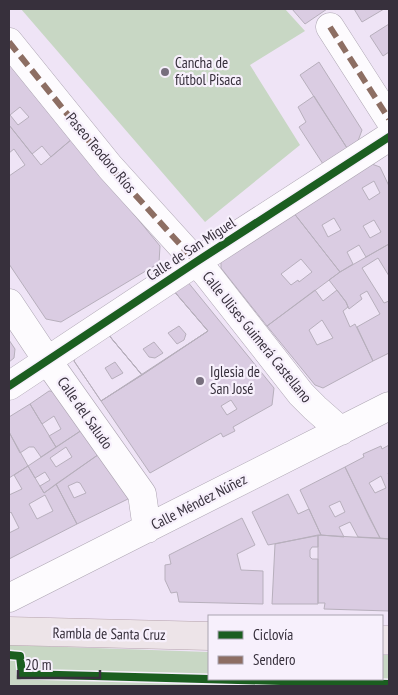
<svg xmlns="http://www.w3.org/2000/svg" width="398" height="695" font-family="'PT Sans Narrow',sans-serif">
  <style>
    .green { fill: #c8d7c4 }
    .building { fill: #dacce2; stroke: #b7afbc; fill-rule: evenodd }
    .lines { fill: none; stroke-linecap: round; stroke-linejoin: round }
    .minor-casing { stroke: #aca4b1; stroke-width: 29 }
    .major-casing { stroke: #b6a3ad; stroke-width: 29 }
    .minor { stroke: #fdfbfe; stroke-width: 28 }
    .major { stroke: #ede4e8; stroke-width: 28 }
    .quiet { stroke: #8d6e63; stroke-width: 6; stroke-dasharray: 12 6; stroke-linecap: butt }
    .cycleway-casing { stroke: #f7f0fc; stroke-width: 11 }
    .cycleway { stroke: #1b5e20; stroke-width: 8 }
    .poi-dot { fill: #776f7d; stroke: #f7f0fc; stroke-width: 2 }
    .labels { text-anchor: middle; stroke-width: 4.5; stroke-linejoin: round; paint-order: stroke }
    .poi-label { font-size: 15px; fill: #37303c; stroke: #f7f0fc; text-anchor: start }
    .street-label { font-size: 15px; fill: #37303c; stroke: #f7f0fc }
  </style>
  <rect width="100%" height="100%" fill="#efe4f6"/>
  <path class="green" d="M 21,9 L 285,9 L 305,31 L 250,65 L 300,145 L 205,222 Z
    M 9,645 L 209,652 L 209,679 L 382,679 L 382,655 L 389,655 L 389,686 L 9,686 Z"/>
  <path class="building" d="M 292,9 L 327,9 L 305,24 Z
    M 354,9 L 384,9 L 362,22 Z
    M 389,24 L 389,52 L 383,56 L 370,36 Z
    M 9,57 L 72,139 L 51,157 L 42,146 L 32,154 L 9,125 ZM 20,107 L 29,117 L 18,125 L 10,115 Z
    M 319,62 L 362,130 L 358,141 L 347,148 L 300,75 Z
    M 314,96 L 347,148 L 323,164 L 299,127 L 306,122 L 298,107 Z
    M 9,125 L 41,165 L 72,139 L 160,246 L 159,263 L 61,322 L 46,319 L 9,264 L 9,175 L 9,176 L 25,165 L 14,149 L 9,153 Z
    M 369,163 L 380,167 L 389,186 L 389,244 L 366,257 L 359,245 L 347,252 L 353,264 L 340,272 L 293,212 ZM 374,181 L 380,193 L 369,200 L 362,188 ZM 334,218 L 341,230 L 328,237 L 322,225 ZM 374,220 L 381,232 L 370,238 L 363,226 Z
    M 293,212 L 340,272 L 267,326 L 221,268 L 221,257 ZM 301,259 L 312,272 L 299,282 L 298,280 L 291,285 L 281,274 Z
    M 389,244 L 389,276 L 378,258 L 362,268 L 384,303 L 389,301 L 389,353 L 373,361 L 357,327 L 380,314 L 367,291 L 360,295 L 362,299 L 349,309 L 346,302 L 329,280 L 340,272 Z
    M 187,281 L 274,388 L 272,405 L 233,427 L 235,431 L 223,437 L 221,433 L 150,473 L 101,401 L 208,331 L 173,290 ZM 231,400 L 237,409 L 227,415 L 221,406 Z
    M 173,290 L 208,331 L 142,375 L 107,333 ZM 179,326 L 186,334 L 184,340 L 177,344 L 168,333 ZM 154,342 L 163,353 L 155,358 L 149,357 L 143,349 Z
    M 173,290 L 208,331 L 142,375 L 107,333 Z
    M 315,290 L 323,301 L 337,290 L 346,302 L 348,307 L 343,311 L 350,327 L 355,324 L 373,361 L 323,388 L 315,385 L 267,326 ZM 322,320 L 333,338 L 317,345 L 309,330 Z
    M 107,333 L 142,375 L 101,401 L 74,361 L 77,353 ZM 115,362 L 123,373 L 112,379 L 105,368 Z
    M 107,333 L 142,375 L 101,401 L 74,361 L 77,353 Z
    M 9,340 L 15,349 L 14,358 L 9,362 Z
    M 49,391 L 61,392 L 85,428 L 56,447 L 49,436 L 61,429 L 54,416 L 42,424 L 30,404 Z
    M 30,404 L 56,447 L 41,457 L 34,447 L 29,447 L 20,453 L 9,432 L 9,417 Z
    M 85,428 L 102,452 L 44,493 L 40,486 L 50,480 L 45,472 L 35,478 L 28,466 ZM 66,447 L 72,457 L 56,467 L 50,458 Z
    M 9,432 L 28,466 L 9,478 Z
    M 389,445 L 389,472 L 388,473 L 389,476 L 389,539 L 380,538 L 345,467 L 364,457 L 363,454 L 381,446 L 382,449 ZM 381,476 L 386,488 L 375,493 L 369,483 Z
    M 102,452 L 132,497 L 77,524 L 56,484 ZM 77,482 L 80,483 L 86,493 L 74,498 L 68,486 Z
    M 28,466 L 44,493 L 56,484 L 77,524 L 9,559 L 9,533 L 19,528 L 11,512 L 9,514 L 9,495 L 22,489 L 14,475 ZM 45,495 L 53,511 L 37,519 L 29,504 Z
    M 345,467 L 370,519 L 380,538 L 358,537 L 350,522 L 339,527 L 344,537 L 321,535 L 309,509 L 300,490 ZM 340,501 L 345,512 L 335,517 L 329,506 Z
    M 288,494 L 298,514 L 309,509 L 321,535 L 268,545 L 252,512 Z
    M 242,518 L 255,545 L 237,554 L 241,570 L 263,571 L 263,604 L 179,602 L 177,592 L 171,593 L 165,580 L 165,565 L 171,564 L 169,555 Z
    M 318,535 L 318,547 L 312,547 L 310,550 L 310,557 L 312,559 L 318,559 L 318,604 L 272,604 L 275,544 Z
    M 318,535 L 389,539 L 389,611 L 324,609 L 325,603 L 318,603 Z"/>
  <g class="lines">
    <g class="minor-casing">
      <path id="minor" d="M 330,27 L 389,119
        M 9,42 L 110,167 L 207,274 L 301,394 L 315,408 L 341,431
        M 9,303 L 47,360 L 142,494 L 147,529
        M 9,386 L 196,262 L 389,137
        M 9,598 L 389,406"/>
    </g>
    <g class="major-casing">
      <path id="major" d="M 9,631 L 209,636
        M 382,640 L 389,640"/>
    </g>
    <use href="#minor" class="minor"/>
    <use href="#major" class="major"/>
    <path class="quiet" d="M 330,27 L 389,119
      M 9,42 L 110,167 L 196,262"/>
    <g class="cycleway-casing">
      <path id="cycleway" d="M 9,386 L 196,262 L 389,137
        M 9,655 L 20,656 L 22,674 L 389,684"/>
    </g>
    <use href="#cycleway" class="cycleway"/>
  </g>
  <g class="poi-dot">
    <circle cx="165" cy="72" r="5"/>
    <circle cx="200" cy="381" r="5"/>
  </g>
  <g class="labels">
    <g class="poi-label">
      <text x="175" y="68">Cancha de<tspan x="175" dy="17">fútbol Pisaca</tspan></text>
      <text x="210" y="377">Iglesia de<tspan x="210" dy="17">San José</tspan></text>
    </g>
    <g class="street-label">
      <text transform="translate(101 153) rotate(50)" y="5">Paseo Teodoro Ríos</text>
      <text transform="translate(191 249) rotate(-33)" y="5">Calle de San Miguel</text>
      <text transform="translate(257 337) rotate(51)" y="5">Calle Ulises Guimerá Castellano</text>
      <text transform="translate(85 413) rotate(55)" y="5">Calle del Saludo</text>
      <text transform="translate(199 502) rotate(-27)" y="5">Calle Méndez Núñez</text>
      <text transform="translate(109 634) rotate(1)" y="5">Rambla de Santa Cruz</text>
    </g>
  </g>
  <rect width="398" height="695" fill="none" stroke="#37303c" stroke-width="20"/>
  <rect x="208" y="615" width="175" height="65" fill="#f7f0fc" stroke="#aaa3af"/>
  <rect x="218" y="631" width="25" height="8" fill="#1b5e20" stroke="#aaa3af"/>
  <text x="253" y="640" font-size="15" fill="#37303c">Ciclovía</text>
  <rect x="218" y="656" width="25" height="8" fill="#8d6e63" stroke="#aaa3af"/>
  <text x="253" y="665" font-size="15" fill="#37303c">Sendero</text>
  <path d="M18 670v8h82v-8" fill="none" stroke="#37303c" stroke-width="2.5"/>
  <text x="25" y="670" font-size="15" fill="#37303c" stroke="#f7f0fc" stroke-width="4" paint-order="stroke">20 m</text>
</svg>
